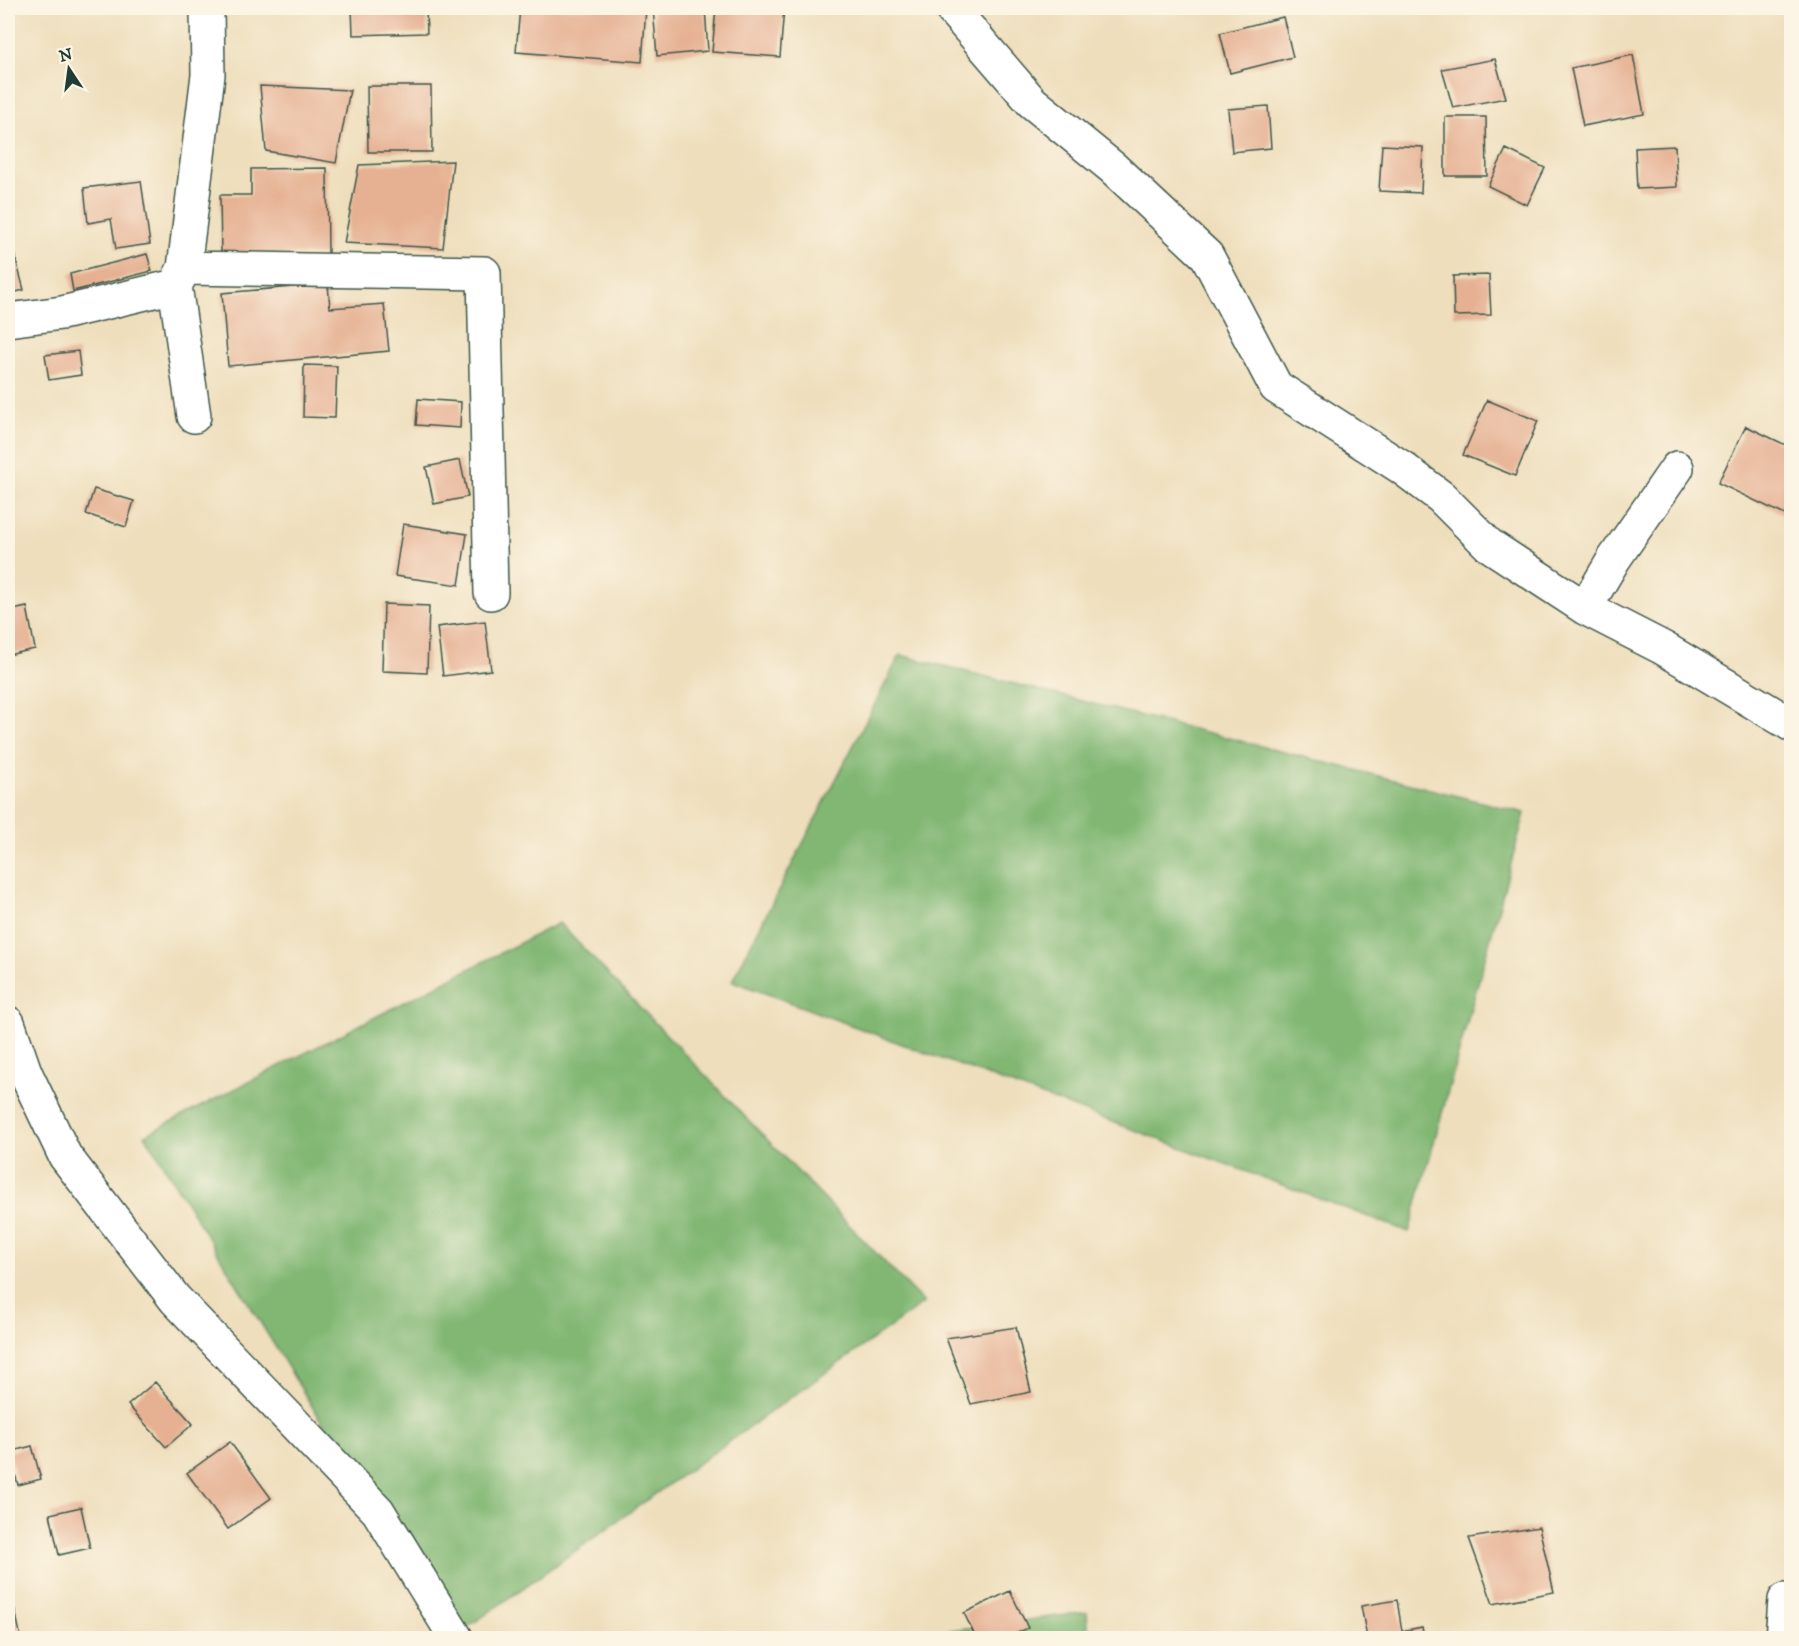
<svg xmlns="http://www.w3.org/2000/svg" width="1799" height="1646" font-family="'IM FELL DW Pica',serif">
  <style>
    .forest { fill: #81b773; stroke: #507a54; stroke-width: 1.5 }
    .building { fill: #e6b193 }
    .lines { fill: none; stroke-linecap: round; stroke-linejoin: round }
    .minor-casing { stroke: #3e5548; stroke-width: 36 }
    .minor { stroke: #fff; stroke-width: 33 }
  </style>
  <rect width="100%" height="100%" fill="#fcf5e5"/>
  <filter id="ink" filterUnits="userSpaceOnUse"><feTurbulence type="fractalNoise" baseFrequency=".0167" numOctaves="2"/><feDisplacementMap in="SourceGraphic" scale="12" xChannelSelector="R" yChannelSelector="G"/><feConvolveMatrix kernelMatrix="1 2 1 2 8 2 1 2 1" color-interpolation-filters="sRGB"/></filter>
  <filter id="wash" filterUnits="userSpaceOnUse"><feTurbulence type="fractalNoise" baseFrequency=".008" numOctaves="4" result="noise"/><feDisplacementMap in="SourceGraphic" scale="24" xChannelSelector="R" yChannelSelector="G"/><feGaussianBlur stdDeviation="1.35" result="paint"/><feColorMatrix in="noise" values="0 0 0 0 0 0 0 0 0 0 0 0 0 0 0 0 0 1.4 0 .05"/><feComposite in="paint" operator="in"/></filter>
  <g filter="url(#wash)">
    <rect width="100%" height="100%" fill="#eedebc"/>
    <path class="forest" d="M 900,655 L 1525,813 L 1409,1232 L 732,981 Z
      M 559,923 L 924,1303 L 454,1637 L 145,1135 Z
      M 1087,1612 L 1089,1638 L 893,1638 Z"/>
    <g id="blocks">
      <path class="building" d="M 352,8 L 426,8 L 427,33 L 353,35 Z
        M 520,8 L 646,8 L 642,62 L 516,52 Z
        M 653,8 L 705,8 L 708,51 L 657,56 Z
        M 716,8 L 784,8 L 780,57 L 712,52 Z
        M 1283,17 L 1293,57 L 1230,73 L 1220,33 Z
        M 1633,55 L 1644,114 L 1583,126 L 1571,68 Z
        M 1495,59 L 1506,98 L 1453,108 L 1442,69 Z
        M 260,86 L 350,90 L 336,163 L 266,151 Z
        M 367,86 L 431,86 L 432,152 L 368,152 Z
        M 1268,106 L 1271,148 L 1232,152 L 1228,109 Z
        M 1445,117 L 1486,117 L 1487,176 L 1445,176 Z
        M 1382,145 L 1423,147 L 1421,193 L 1379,191 Z
        M 1675,146 L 1677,187 L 1637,189 L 1635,148 Z
        M 1506,149 L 1545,168 L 1527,205 L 1488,186 Z
        M 453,161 L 443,248 L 344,243 L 359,165 Z
        M 327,168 L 328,254 L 221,255 L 220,195 L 251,195 L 251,169 Z
        M 141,181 L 150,244 L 116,249 L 111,219 L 88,223 L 84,188 Z
        M 11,241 L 24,290 L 8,294 L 8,242 Z
        M 147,254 L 152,271 L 73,291 L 70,274 Z
        M 1489,275 L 1491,315 L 1454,316 L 1453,276 Z
        M 328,284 L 330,308 L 384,304 L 389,351 L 228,366 L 222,293 Z
        M 78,351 L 81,375 L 49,380 L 45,355 Z
        M 304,365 L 337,366 L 335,418 L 303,417 Z
        M 418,399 L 461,402 L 460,428 L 416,425 Z
        M 1487,400 L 1538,421 L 1515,476 L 1463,455 Z
        M 1746,426 L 1792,448 L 1792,502 L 1785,515 L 1718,483 Z
        M 460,460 L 468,497 L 434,504 L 426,467 Z
        M 94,489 L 134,501 L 126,527 L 86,514 Z
        M 403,524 L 467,534 L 459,585 L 395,576 Z
        M 384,604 L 429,606 L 427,673 L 382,671 Z
        M 27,607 L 35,649 L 8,655 L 8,611 Z
        M 485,621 L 491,670 L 443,676 L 437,627 Z
        M 1016,1327 L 1031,1392 L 971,1404 L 946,1338 Z
        M 155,1382 L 193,1424 L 166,1447 L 128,1405 Z
        M 230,1442 L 271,1498 L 228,1529 L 187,1473 Z
        M 32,1446 L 41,1479 L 18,1485 L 9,1452 Z
        M 81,1507 L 90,1548 L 59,1555 L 50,1514 Z
        M 1539,1527 L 1554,1592 L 1493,1604 L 1469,1538 Z
        M 1010,1591 L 1028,1628 L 1007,1638 L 976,1638 L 964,1613 Z
        M 1397,1600 L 1402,1631 L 1422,1627 L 1424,1638 L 1367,1638 L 1361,1606 Z
        M 15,1610 L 21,1638 L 8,1638 L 8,1612 Z"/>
    </g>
  </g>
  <g filter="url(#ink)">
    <use href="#blocks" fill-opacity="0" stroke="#3e5548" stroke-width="1.5"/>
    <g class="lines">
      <g class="minor-casing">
        <path id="minor" d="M 951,8 L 1032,102 L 1113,168 L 1207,256 L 1276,387 L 1401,467 L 1441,497 L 1489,545 L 1585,608 L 1663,648 L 1792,725
          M 184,268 L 484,273 L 491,593
          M 175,286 L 184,268 L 208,75 L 207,8
          M 8,320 L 62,313 L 175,286 L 194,416
          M 1585,608 L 1614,559 L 1677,468
          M 8,1023 L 25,1072 L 65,1156 L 175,1299 L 378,1511 L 456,1638
          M 1782,1638 L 1785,1600"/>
      </g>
      <use href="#minor" class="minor"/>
    </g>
  </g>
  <rect width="1799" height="1646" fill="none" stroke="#fcf5e5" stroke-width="30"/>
  <g transform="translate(69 69) rotate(347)" stroke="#fcf5e5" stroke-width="4.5" paint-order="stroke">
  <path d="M0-4.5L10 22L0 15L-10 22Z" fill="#1f3d34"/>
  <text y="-9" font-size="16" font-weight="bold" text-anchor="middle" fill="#1f3d34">N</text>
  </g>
</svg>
